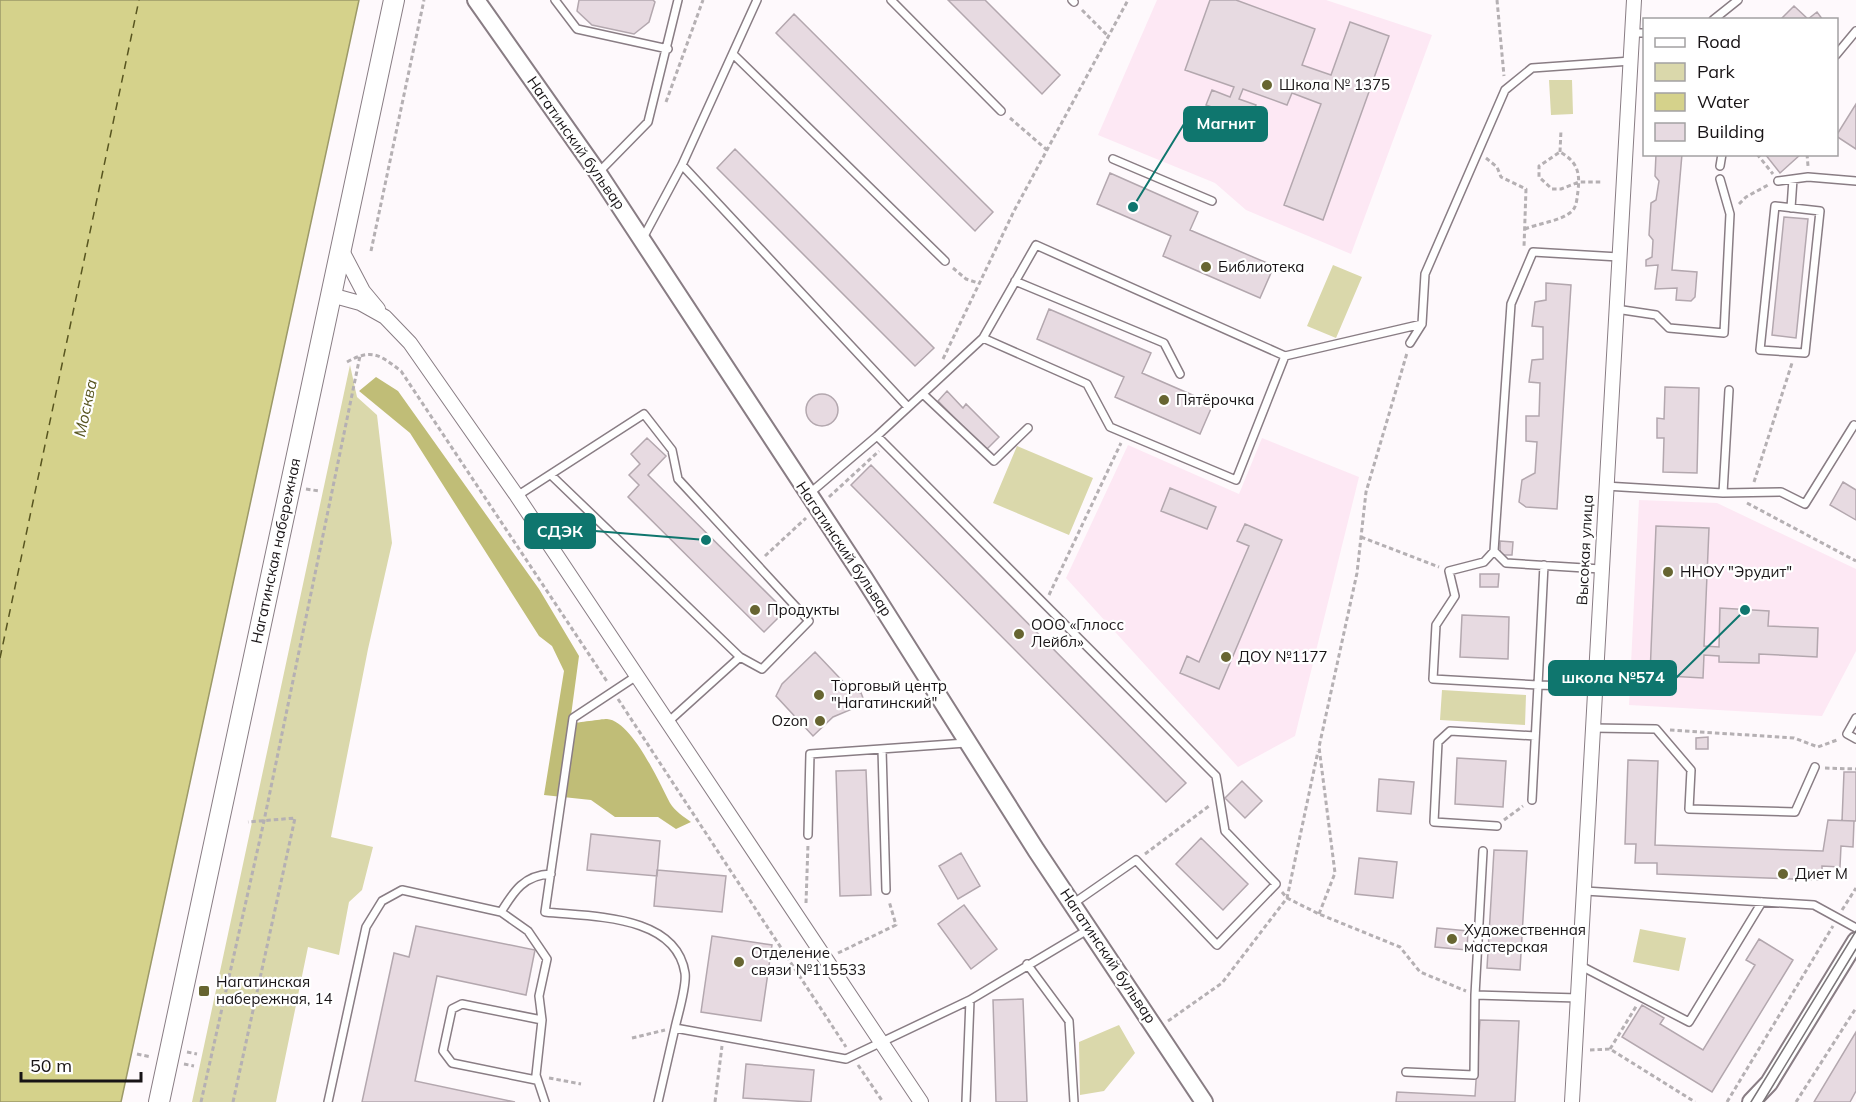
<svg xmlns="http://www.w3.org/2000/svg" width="1856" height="1102" font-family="Mulish,sans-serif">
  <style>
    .built { fill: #fde8f4 }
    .green { fill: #dad8ab }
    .forest { fill: #c0bd77 }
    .water { fill: #d5d28b; stroke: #9c9968; stroke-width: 1.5 }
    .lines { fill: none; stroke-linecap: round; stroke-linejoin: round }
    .ferry { stroke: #585520; stroke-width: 1.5; stroke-dasharray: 8 6; stroke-linecap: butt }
    .building { fill: #e7dae1; stroke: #b3a7ae; stroke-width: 1.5 }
    .service-casing { stroke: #897d84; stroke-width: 10 }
    .minor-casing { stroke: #897d84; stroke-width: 16 }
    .tertiary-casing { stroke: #897d84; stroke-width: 20 }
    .secondary-casing { stroke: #897d84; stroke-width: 22 }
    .path { stroke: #b5b0b3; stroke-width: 3; stroke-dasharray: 4.5 3; stroke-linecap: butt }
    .service { stroke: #fff; stroke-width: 7 }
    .minor { stroke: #fff; stroke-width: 14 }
    .tertiary { stroke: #fff; stroke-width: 16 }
    .secondary { stroke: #fff; stroke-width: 20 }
    .tram { stroke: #7b7679; stroke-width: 1.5 }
    .poi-dot { fill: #676531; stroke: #fff; stroke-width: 2 }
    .labels { text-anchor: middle; stroke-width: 4.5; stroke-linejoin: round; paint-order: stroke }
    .poi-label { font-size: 15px; fill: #181416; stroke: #fff; text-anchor: start }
    .street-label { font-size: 15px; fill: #181416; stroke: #fff }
    .water-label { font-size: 16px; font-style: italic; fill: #585520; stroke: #fff }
    .leader { fill: none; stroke: #0f766e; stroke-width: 2 }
    .callout-dot { fill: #0f766e; stroke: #fff; stroke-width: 2 }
    .callout { fill: #0f766e; stroke: #0f766e; stroke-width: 2 }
    .callout-label { font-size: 16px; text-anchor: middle; font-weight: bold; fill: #fff }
  </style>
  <rect width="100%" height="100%" fill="#fef9fc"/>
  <path class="built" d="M 1157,0 L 1326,0 L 1432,35 L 1351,254 L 1246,210 L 1215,183 L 1098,135 Z
    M 1262,438 L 1359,477 L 1295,736 L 1238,767 L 1066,578 L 1128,445 L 1239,494 Z
    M 1639,500 L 1717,503 L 1856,569 L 1856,651 L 1822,716 L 1629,705 Z"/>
  <path class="green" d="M 1549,80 L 1572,80 L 1573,114 L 1551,115 Z
    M 1333,265 L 1362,277 L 1336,338 L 1307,326 Z
    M 350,365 L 357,397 L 377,415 L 392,543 L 368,649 L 331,837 L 373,847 L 362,890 L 349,902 L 339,955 L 308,947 L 276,1102 L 192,1102 Z
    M 1017,446 L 1093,478 L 1069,535 L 993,503 Z
    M 1442,690 L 1526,695 L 1525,725 L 1440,720 Z
    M 1640,929 L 1686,938 L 1679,971 L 1633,962 Z
    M 1119,1025 L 1135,1053 L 1104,1091 L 1080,1095 L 1079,1042 Z"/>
  <path class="forest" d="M 376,377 L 398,391 L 539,589 L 579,656 L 570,723 C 579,723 600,719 607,719 C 632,721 659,782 670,803 C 675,811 684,817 691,822 L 676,829 L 658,817 L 615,817 L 591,800 L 544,795 L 564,671 L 552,646 L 539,636 L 410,433 L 359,391 Z"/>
  <path class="water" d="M 0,0 L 359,0 L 121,1102 L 0,1102 Z"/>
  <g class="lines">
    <path class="ferry" d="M 0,658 L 139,0"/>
  </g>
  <path class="building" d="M 579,0 L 653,0 L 655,2 L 649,22 L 634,34 L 592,25 L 577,11 Z
    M 948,0 L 985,0 L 1060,75 L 1042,94 Z
    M 1210,0 L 1236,0 L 1315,29 L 1302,65 L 1331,75 L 1350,22 L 1389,36 L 1323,220 L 1284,205 L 1321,104 L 1292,93 L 1287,105 L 1243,89 L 1239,99 L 1256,105 L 1250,121 L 1206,105 L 1212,90 L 1230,97 L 1234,87 L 1185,70 Z
    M 1794,6 L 1808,19 L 1817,12 L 1823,20 L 1780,20 Z
    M 794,14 L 993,212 L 975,231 L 776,33 Z
    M 1856,104 L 1856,149 L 1836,136 Z
    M 735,149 L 934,348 L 915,366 L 717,168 Z
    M 1656,154 L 1682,154 L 1672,270 L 1697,272 L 1695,297 L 1691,301 L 1676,300 L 1677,288 L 1655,289 L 1658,265 L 1646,266 L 1646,260 L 1652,257 L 1653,240 L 1649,235 L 1651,203 L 1656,200 L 1659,181 L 1655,176 Z
    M 1765,154 L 1801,154 L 1780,173 Z
    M 1110,173 L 1198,212 L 1190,230 L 1274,266 L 1260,298 L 1163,256 L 1171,236 L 1097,204 Z
    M 1784,217 L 1808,219 L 1796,338 L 1772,335 Z
    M 1546,283 L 1571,285 L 1557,509 L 1526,507 L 1519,502 L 1522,480 L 1535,473 L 1537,442 L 1526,441 L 1526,416 L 1539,416 L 1540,383 L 1529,382 L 1532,360 L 1543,359 L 1543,327 L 1532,326 L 1535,302 L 1546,300 Z
    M 1049,309 L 1151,353 L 1142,373 L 1213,404 L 1200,434 L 1115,397 L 1124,377 L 1037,339 Z
    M 1665,387 L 1699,388 L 1697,473 L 1663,472 L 1664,438 L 1657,438 L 1657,418 L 1664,419 Z
    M 947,391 L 963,408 L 966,404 L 999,437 L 986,450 L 938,401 Z
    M806 410a16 16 0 1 1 32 0a16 16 0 1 1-32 0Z
    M 647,438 L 666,456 L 648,475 L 785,611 L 764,632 L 628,497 L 639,485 L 629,475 L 640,464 L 631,454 Z
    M 871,465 L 1186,783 L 1166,802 L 851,485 Z
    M 1843,482 L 1856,490 L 1856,520 L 1830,505 Z
    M 1170,488 L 1216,507 L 1207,529 L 1161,511 Z
    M 1245,524 L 1282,540 L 1219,689 L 1180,673 L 1187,656 L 1199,662 L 1249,546 L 1237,541 Z
    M 1656,526 L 1709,528 L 1704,646 L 1719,647 L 1720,608 L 1769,611 L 1768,626 L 1818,628 L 1817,657 L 1759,654 L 1759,663 L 1719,662 L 1719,656 L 1704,655 L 1703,678 L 1650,675 Z
    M 1500,541 L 1513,542 L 1512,555 L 1500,555 Z
    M 1480,574 L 1499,574 L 1498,587 L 1480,587 Z
    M 1462,615 L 1509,617 L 1508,659 L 1460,657 Z
    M 815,652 L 852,691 L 861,693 L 863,698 L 857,707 L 833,717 L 813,736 L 776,696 L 782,684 Z
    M 1708,737 L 1708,749 L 1696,749 L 1696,738 Z
    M 1457,758 L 1506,761 L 1503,807 L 1455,804 Z
    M 1628,760 L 1658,761 L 1655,845 L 1823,851 L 1828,820 L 1854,821 L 1853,847 L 1841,846 L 1840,867 L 1822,866 L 1822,880 L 1657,874 L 1657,863 L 1635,863 L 1636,844 L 1625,844 Z
    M 866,770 L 871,895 L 840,896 L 836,771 Z
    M 1844,772 L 1856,772 L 1856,821 L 1842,821 Z
    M 1379,779 L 1414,782 L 1411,814 L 1377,811 Z
    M 1242,781 L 1262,801 L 1245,818 L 1225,798 Z
    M 591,834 L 660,841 L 657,876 L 587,870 Z
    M 1201,838 L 1248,884 L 1223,910 L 1176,864 Z
    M 1494,850 L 1527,851 L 1520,970 L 1487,968 Z
    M 961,853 L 980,886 L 958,899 L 939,866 Z
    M 1359,858 L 1397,862 L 1393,898 L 1355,894 Z
    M 657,870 L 726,876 L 722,912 L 654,906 Z
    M 964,905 L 997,949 L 971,969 L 938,924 Z
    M 416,926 L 535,950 L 526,995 L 437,976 L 415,1081 L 515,1102 L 362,1102 L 394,953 L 409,957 Z
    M 1437,928 L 1468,931 L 1467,950 L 1435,947 Z
    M 712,936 L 772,945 L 761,1021 L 701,1012 Z
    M 1759,939 L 1793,960 L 1712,1092 L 1622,1037 L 1642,1005 L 1664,1018 L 1660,1024 L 1703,1050 L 1755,965 L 1746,960 Z
    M 1023,999 L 1027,1102 L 996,1102 L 993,1000 Z
    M 1480,1020 L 1519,1021 L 1515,1102 L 1396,1102 L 1397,1092 L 1475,1096 Z
    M 1856,1032 L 1856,1091 L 1850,1102 L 1814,1102 Z
    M 746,1064 L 814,1070 L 811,1102 L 743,1098 Z"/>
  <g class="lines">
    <g class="service-casing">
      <path id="service" d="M 555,0 L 577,29 L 668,49
        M 891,0 L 1001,111
        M 1072,0 L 1074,2
        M 1713,20 L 1738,0
        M 1632,33 L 1644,33
        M 733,54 L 945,261
        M 1836,55 L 1856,31
        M 1113,159 L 1212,201
        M 682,165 L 908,407
        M 1720,166 L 1722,154
        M 598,173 L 648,122 L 678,0
        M 1778,181 L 1808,177 L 1856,181
        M 1775,206 L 1820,211 L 1805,353 L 1760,350 Z
        M 1791,208 L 1793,179
        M 643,238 L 682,165 L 757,0
        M 1015,281 L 1164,343 L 1180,374
        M 1616,309 L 1656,315 L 1669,328 L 1724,333 L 1730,214 L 1720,179
        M 983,338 L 1087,384 L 1110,427 L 1236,480 L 1285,356
        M 1410,343 L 1422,324 L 1425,274 L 1505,90 L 1532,68 L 1631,61
        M 923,394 L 994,461 L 1028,428
        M 877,436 L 1216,776 L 1225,831 L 1276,884 L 1217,945 L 1136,860 L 1074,903
        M 1605,486 L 1723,493 L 1729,390
        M 810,493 L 877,436 L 983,338 L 1036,245 L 1285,356 L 1422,324
        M 1723,493 L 1781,492 L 1805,504 L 1854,425
        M 517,496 L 644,414 L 672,450 L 678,479 L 809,621 L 762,669 L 740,657 L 552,476
        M 1494,551 L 1484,562 L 1449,571 L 1455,596 L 1436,625 L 1433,679 L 1538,685 L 1544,565
        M 1601,569 L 1506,563 L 1494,551 L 1511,304 L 1533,252 L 1619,257
        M 638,675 L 573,718 L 545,912 C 591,917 676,914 685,973 C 687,986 678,1014 675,1028 L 846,1059 L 970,1000 L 1089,929
        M 1856,718 L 1847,734 L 1856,739
        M 668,722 L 740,657
        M 1592,728 L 1656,729 L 1691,770 L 1689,809 L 1795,812 L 1815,767
        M 882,749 L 886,890
        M 1532,800 L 1538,685 L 1594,687
        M 1497,826 L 1434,822 L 1438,742 L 1450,731 L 1535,736
        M 808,835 L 810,754 L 966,743
        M 1585,891 L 1814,905 L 1856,928
        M 501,912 C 514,891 524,875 551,874
        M 1027,964 L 1069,1021 L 1074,1102
        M 1581,966 L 1689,1022 L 1762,902
        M 1475,995 L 1483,851
        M 1406,1072 L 1474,1075 L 1475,995 L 1579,998
        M 536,1080 L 452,1063 L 443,1051 L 452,1009 L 462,1004 L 542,1020
        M 328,1102 L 366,927 L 382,901 L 402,890 L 501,912 L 528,931 L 547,959 L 539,996 L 542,1020 L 536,1075 L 545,1102
        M 658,1102 L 675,1028
        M 966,1102 L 970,1000"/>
    </g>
    <g class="minor-casing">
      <path id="minor" d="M 341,249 L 363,291 L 378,309
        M 331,295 L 360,303 L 385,317 L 410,343 L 517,496 L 921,1102
        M 1572,1102 L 1634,0"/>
    </g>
    <g class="tertiary-casing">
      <path id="tertiary" d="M 476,0 L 598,173 L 864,578 L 1036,850 L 1204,1102
        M 1751,1102 L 1769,1083 L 1856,941"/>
    </g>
    <g class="secondary-casing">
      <path id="secondary" d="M 159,1102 L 394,0"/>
    </g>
    <path class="path" d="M 1497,0 L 1504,76
      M 1082,10 L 1108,36
      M 666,102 L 703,0
      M 1010,118 L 1047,150
      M 1560,152 L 1561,130
      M 1757,154 L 1773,174
      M 1807,154 L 1808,166
      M 1486,158 L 1497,167 L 1501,177 L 1526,189 L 1524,247
      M 1739,204 L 1746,197 L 1768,185
      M 1525,229 C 1539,223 1563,221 1573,210 C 1577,205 1577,197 1578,191 C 1580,173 1578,162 1560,152 L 1539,166 L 1539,177 L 1552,189 L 1561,189 L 1579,182 L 1603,182
      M 371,251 L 424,0
      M 953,268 L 966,279 L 978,283
      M 943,359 L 1014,211 L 1128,0
      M 347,362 C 372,348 380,355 401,371 L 608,683
      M 1754,482 L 1792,363
      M 306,489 L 319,491
      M 829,497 L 879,451
      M 1747,503 L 1856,561
      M 1361,537 L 1439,567
      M 765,556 L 806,518
      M 1049,595 L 1121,443
      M 618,699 L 846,1047
      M 1670,730 L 1794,738 L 1818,747 L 1837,740
      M 1825,768 L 1856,769
      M 1504,820 L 1523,806
      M 1145,854 L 1209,806
      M 1282,892 L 1287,898 L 1319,914 L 1400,947 L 1420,972 L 1466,991
      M 806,903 L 808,844
      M 1842,910 L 1856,888
      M 1319,914 L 1335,873 L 1319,747 L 1357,573 L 1366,492 L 1407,353
      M 838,953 L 896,925 L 889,901
      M 1168,1021 L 1222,983 L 1287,898 L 1318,751
      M 632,1038 L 665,1030
      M 1610,1049 L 1637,1005
      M 1590,1050 L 1610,1049 L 1695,1102
      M 187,1052 L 197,1054
      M 137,1054 L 151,1057
      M 184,1064 L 194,1066
      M 858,1065 L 883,1102
      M 549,1078 L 581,1084
      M 201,1102 L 264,821 L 360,356
      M 233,1102 L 295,818 L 248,822
      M 715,1102 L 722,1046
      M 1727,1102 L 1833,926
      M 1796,1102 L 1856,1008"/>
    <use href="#service" class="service"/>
    <use href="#minor" class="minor"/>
    <use href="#tertiary" class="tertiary"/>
    <use href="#secondary" class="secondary"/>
    <path class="tram" d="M 1751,1102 L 1856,931
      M 1763,1102 L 1856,949"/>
  </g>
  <g class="poi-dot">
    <circle cx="1267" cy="85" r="6"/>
    <circle cx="1206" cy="267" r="6"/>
    <circle cx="1164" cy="400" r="6"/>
    <circle cx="1668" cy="572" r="6"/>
    <circle cx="755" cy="610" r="6"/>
    <circle cx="1019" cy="634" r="6"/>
    <circle cx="1226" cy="657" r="6"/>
    <circle cx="819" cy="695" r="6"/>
    <circle cx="820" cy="721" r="6"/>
    <circle cx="1783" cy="874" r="6"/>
    <circle cx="1452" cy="939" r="6"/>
    <circle cx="739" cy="962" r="6"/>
    <rect x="198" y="985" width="12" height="12" rx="3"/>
  </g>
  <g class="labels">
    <g class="poi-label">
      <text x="1279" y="90">Школа № 1375</text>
      <text x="1218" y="272">Библиотека</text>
      <text x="1176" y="405">Пятёрочка</text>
      <text x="1680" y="577">ННОУ "Эрудит"</text>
      <text x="767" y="615">Продукты</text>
      <text x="1031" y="630">ООО «Гллосс<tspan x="1031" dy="17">Лейбл»</tspan></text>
      <text x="1238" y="662">ДОУ №1177</text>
      <text x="831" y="691">Торговый центр<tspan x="831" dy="17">"Нагатинский"</tspan></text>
      <text x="808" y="726" text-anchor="end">Ozon</text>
      <text x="1795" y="879">Диет М</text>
      <text x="1464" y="935">Художественная<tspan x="1464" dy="17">мастерская</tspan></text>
      <text x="751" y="958">Отделение<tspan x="751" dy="17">связи №115533</tspan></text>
      <text x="216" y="987">Нагатинская<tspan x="216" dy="17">набережная, 14</tspan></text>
    </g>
    <g class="street-label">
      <text transform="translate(576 143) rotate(55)" y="5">Нагатинский бульвар</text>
      <text transform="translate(844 549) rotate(56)" y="5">Нагатинский бульвар</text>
      <text transform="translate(1585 550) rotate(-87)" y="5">Высокая улица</text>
      <text transform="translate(276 551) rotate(-78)" y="5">Нагатинская набережная</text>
      <text transform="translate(1108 956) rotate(56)" y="5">Нагатинский бульвар</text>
    </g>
    <g class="water-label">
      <text transform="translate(85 408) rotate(-78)" y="6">Москва</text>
    </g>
  </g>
  <path class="leader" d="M1133 207L1184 124M706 540L595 531M1745 610L1676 678"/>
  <g class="callout-dot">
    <circle cx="1133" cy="207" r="6"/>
    <circle cx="706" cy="540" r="6"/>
    <circle cx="1745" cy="610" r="6"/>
  </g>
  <g class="callout">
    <rect x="1184" y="107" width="83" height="34" rx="6"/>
    <rect x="525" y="514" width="70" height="34" rx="6"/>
    <rect x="1549" y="661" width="127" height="34" rx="6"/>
  </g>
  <g class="callout-label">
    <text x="1226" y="129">Магнит</text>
    <text x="560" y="537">СДЭК</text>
    <text x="1613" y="683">школа №574</text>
  </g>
  <rect x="1643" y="18" width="195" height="138" fill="#ffffff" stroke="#a3a1a2" stroke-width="1.5"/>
  <rect x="1655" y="38" width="30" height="9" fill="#ffffff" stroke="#a3a1a2" stroke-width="1.5"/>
  <text x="1697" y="48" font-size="18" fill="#181416">Road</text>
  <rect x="1655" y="63" width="30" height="18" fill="#dad8ab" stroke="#a3a1a2" stroke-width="1.5"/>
  <text x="1697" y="78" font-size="18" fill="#181416">Park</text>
  <rect x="1655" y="93" width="30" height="18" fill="#d5d28b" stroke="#a3a1a2" stroke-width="1.5"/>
  <text x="1697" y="108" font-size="18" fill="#181416">Water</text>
  <rect x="1655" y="123" width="30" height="18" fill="#e7dae1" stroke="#a3a1a2" stroke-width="1.5"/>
  <text x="1697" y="138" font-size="18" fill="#181416">Building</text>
  <path d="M21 1072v9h120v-9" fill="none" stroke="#181416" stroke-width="3"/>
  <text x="30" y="1072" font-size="18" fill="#181416" stroke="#ffffff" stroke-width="4.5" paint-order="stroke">50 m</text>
</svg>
